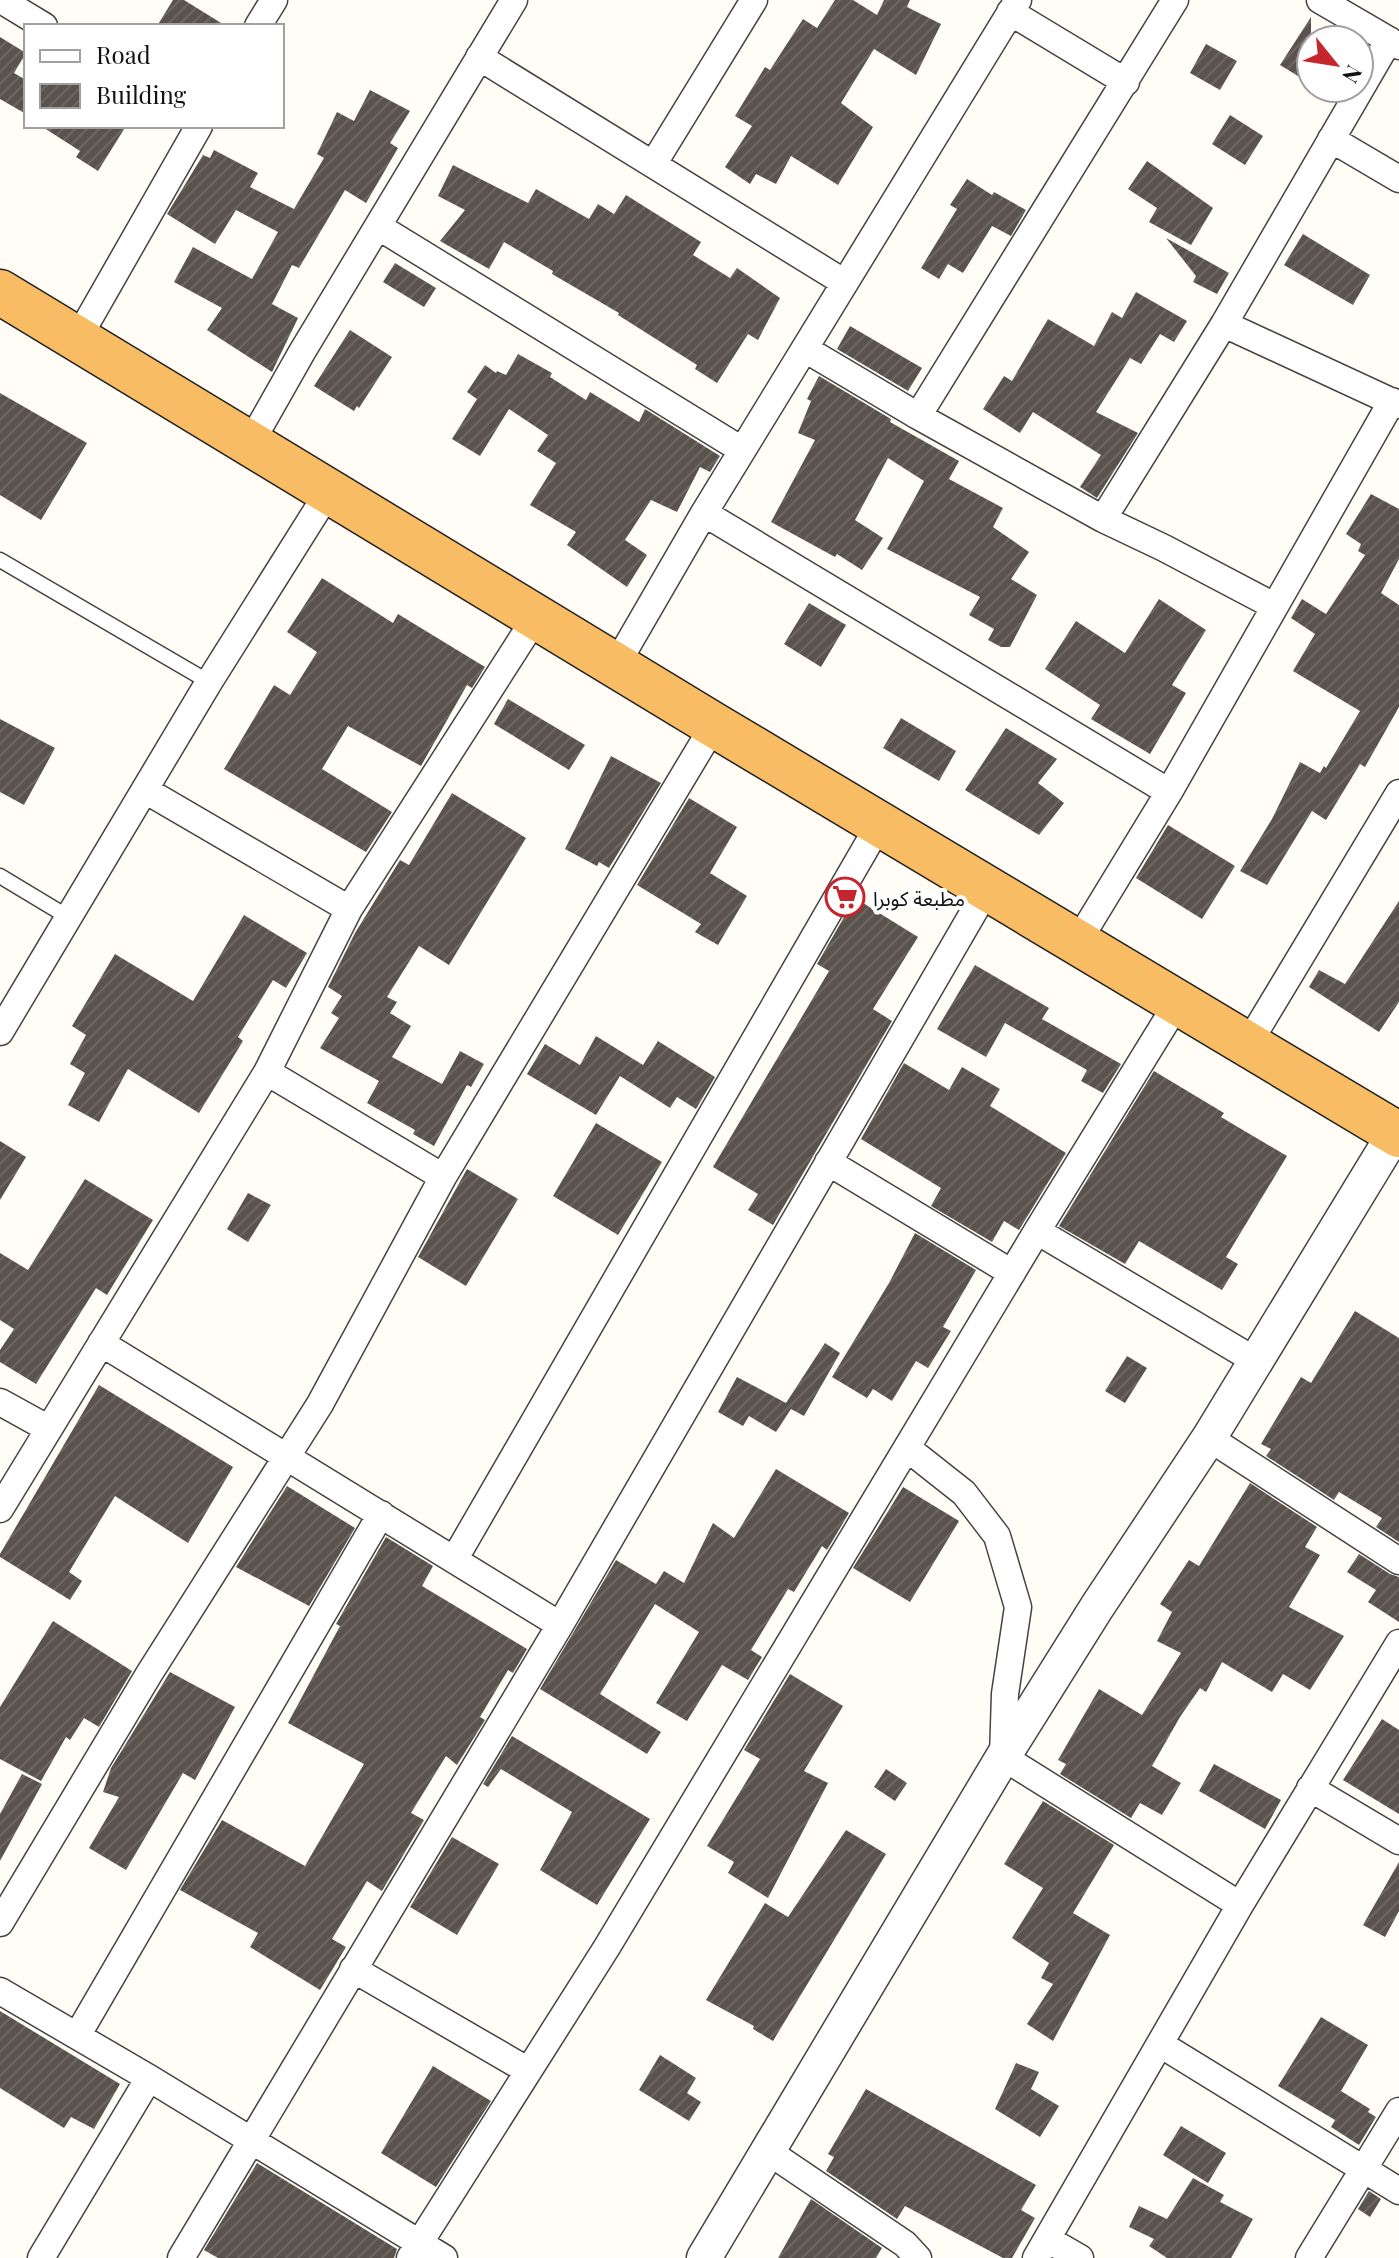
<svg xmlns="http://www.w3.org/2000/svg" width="1399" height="2258" font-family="'Playfair Display','Noto Sans Arabic',serif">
<defs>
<pattern id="building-hatch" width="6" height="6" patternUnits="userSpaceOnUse" patternTransform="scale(2)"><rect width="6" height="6" fill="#5a524d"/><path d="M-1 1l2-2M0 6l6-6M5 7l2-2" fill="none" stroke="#6d6662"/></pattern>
</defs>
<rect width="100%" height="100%" fill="#fffdf5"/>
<!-- building -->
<path fill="url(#building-hatch)" d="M173,0H184L226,26H157Z
M835,0H853L877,15L884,0H910L907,7L941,24L916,75L874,49L841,103L873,127L838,185L791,156L776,184L756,174L750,184L725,167L752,126L735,116L765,67L770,70L803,19L817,28Z
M1311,17V84L1280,65Z
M0,37L26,53L14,73L26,80V114L0,99Z
M1206,44L1237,61L1220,90L1190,73Z
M370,90L410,111L390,143L398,148L366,203L345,190L299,268L292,265L272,304L298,318L272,372L207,330L222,308L174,282L193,247L252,279L278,232L236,210L215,244L167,214L203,155L210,158L214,150L258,173L250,187L294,209L324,158L317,154L337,112L354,121Z
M1230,115L1263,136L1245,165L1212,144Z
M41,126H126L98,171L76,157L80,151Z
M1147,161L1213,208L1191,245L1149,222L1157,208L1128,189Z
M453,165L528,203L536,189L589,219L598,204L614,214L626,195L701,242L693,255L730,278L737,268L780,298L758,340L748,334L717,383L695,369L697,365L618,315L619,313L552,274L553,271L504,242L489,269L440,241L465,210L438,196Z
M967,179L992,195L994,192L1026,210L1011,236L992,226L963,273L948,264L939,279L921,268L957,209L950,205Z
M1303,234L1370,275L1353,305L1284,265Z
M1166,238L1229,273L1217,294L1193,282L1196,276Z
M395,263L436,288L424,307L383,282Z
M1136,292L1187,321L1174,342L1160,334L1141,364L1130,358L1096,412L1138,433L1097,498L1080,487L1101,455L1033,412L1020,433L983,409L1004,376L1012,381L1048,319L1094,346L1112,312L1122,318Z
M850,326L922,368L908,391L837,349Z
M350,330L392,357L359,408L357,406L354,411L314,386Z
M518,354L552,373L550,377L586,400L590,392L639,422L645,409L720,456L710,472L700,467L677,512L651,500L625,540L647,555L627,587L567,545L576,532L530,505L556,463L537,451L548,435L509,409L480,456L452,439L477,399L467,392L485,365L496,373L497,371L506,375Z
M819,376L891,419L890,422L959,461L949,479L1003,508L993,527L1029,552L1011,579L1037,595L1010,647H1001L988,640L994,629L969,615L980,597L887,549L924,481L888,458L855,520L883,538L862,570L837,554L835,557L771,522L815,440L798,433L811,401L807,399Z
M0,393L87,443L41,520L0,495Z
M1371,494L1399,509V559L1381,593L1399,605V707L1365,767L1360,764L1326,820L1312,811L1267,885L1240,871L1272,819L1300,762L1320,773L1324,766L1326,768L1360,711L1293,671L1315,634L1291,618L1302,599L1326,614L1365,555L1358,551L1361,544L1346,534Z
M322,578L393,623L398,614L485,667L472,688L467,685L421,766L348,726L322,769L392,812L366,852L224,769L274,685L290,695L317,652L287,632Z
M1159,599L1206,630L1172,685L1186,693L1150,754L1091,719L1100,705L1045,669L1076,621L1125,653Z
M809,603L846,625L821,667L784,644Z
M508,699L585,745L569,770L494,724Z
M901,718L956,751L939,781L883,748Z
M0,719L55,748L24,805L0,792Z
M1006,728L1057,759L1038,783L1064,803L1039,835L965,790Z
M611,756L661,783L609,868L599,862L597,866L565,849Z
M452,793L526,838L449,965L419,946L387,997L397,1002L390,1013L411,1026L392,1057L442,1084L460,1051L484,1064L471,1087L467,1085L434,1146L413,1134L415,1130L367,1103L379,1081L320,1048L339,1018L331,1013L342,996L328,987L355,933L400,860L409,865Z
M689,798L737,827L710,873L747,896L718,945L695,932L701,924L637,885Z
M1168,825L1235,866L1202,919L1136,878Z
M855,898L918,937L873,1009L892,1021L773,1225L748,1210L758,1194L713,1167L829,971L817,964Z
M1399,901V1002L1379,1032L1309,987L1319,970L1345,984Z
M244,915L307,953L286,988L273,980L238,1037L243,1041L199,1113L128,1069L99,1122L68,1105L85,1073L70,1064L86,1035L72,1026L115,954L193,1001Z
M975,965L1049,1008L1042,1019L1121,1064L1103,1093L1081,1081L1087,1070L1005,1023L986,1057L937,1029Z
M596,1036L643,1065L658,1041L715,1077L696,1109L677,1097L670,1108L620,1076L596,1115L527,1074L545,1044L580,1065Z
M904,1063L949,1090L962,1067L1000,1089L990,1106L1066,1153L1019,1230L1004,1221L992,1242L931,1206L941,1188L861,1139Z
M1154,1071L1224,1113L1221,1117L1287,1156L1226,1257L1238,1264L1222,1290L1139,1241L1125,1264L1059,1226Z
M596,1123L662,1162L618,1235L553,1196Z
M0,1141L26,1157L0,1200Z
M467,1169L518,1199L466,1286L418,1257Z
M85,1179L153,1220L107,1295L96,1288L36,1384L0,1362V1350L14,1329L0,1320V1253L28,1270Z
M248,1193L271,1205L248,1242L227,1229Z
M915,1233L976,1270L943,1327L951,1331L928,1368L916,1361L892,1401L873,1389L867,1398L832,1377L889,1283Z
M1355,1311L1399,1338V1542L1376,1527L1382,1518L1339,1492L1334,1500L1266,1456L1271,1449L1261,1444L1301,1377L1311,1383Z
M825,1343L840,1353L804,1416L791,1409L776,1432L749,1416L743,1426L718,1412L737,1377L786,1403Z
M1127,1356L1147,1368L1125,1403L1105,1391Z
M99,1385L233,1467L188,1543L115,1496L69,1572L82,1581L70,1600L0,1557V1554Z
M776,1469L849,1513L827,1550L822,1546L794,1592L788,1589L751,1650L762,1657L748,1680L722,1665L687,1721L656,1703L699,1632L655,1604L600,1694L661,1732L647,1754L540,1689L616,1560L656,1584L664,1571L684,1583L713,1523L734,1538Z
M1250,1483L1317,1527L1305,1547L1320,1555L1289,1607L1344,1636L1310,1690L1283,1674L1272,1692L1222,1662L1206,1692L1200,1688L1180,1717L1152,1766L1181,1783L1162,1815L1140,1803L1131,1818L1060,1774L1066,1764L1058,1760L1099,1689L1142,1715L1181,1653L1157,1641L1172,1612L1160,1604L1189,1560L1199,1566Z
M287,1486L355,1528L309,1606L236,1567Z
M903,1487L959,1521L910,1602L853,1568Z
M386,1537L433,1566L422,1586L527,1649L513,1673L508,1670L480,1717L485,1720L457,1765L446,1756L411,1813L424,1820L382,1891L367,1881L332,1939L346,1947L320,1990L250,1947L258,1933L180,1890L222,1820L305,1866L364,1764L288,1723L340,1626L336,1624Z
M1359,1554L1390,1574L1399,1577V1622L1368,1602L1376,1590L1347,1572Z
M53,1621L132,1671L99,1727L84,1718L70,1740L66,1737L41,1781L0,1759V1707Z
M170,1672L235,1707L195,1780L183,1773L126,1870L89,1848L119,1797L103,1792L111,1768Z
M790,1674L843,1706L804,1771L828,1783L768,1898L728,1873L734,1862L707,1846L760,1759L744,1750Z
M1382,1719L1399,1730V1814L1343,1780Z
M512,1736L650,1819L597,1905L540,1870L572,1812L501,1769L488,1787L483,1784Z
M1214,1764L1281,1800L1265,1829L1199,1791Z
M886,1769L907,1783L895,1801L874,1787Z
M22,1774L42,1784L0,1861V1814Z
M1043,1801L1114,1845L1073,1913L1110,1935L1053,2041L1027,2024L1053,1984L1041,1978L1049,1963L1012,1938L1043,1888L1004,1864Z
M846,1830L886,1854L773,2041L753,2029L754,2026L706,2000L765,1903L788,1917Z
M452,1837L499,1864L457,1935L410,1907Z
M1399,1862V1911L1385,1937L1363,1925Z
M0,2011L120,2084L94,2129L71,2117L64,2128L0,2088Z
M1321,2017L1368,2045L1341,2091L1370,2109L1368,2112L1376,2117L1359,2145L1331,2127L1335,2120L1278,2086Z
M660,2055L696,2078L687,2093L701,2102L689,2121L639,2090Z
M1016,2063L1039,2072L1031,2089L1059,2106L1040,2137L995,2109Z
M433,2066L491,2101L436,2187L381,2153Z
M866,2089L1036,2185L1021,2210L1035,2218L1012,2258H1003L905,2206L897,2219L826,2171L834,2157L828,2154Z
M1181,2126L1226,2153L1208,2183L1163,2155Z
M257,2163L397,2249L394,2258H218L204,2250Z
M1193,2178L1224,2195L1220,2202L1253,2219L1231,2258H1167L1149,2246L1154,2239L1129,2227L1139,2206L1167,2219Z
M1369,2191L1381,2199L1370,2217L1358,2209Z
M811,2199L882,2248L876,2258H778Z"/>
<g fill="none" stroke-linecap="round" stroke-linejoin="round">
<defs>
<path id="service" d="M0,560L209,682
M0,876L68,917"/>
<path id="minor" d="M1,0L44,26
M1320,0L1399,46
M1010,12L1126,82
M258,26L274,0
M479,57L845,283
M1331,139L1399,179
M654,163L754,0
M379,227L742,450
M1224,324L1399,405
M78,338L199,126
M805,349L918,416L1103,519L1164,548L1274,606
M918,416L1175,0
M251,442L302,352L514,0
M704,513L1169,792
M1103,519L1224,324L1389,40
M616,665L704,513L1018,0
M145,790L349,909
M1077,943L1169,792L1392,401
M0,1032L209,682L329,491
M1248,1044L1399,793
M267,1072L443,1177
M828,1162L1012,1273
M1037,1231L1256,1361
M101,1343L560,1625
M0,1402L49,1429
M1209,1438L1399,1561
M907,1448L964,1493L997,1536L1018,1607L1005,1694L1003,1757L1240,1905
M0,1509L267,1072L349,909L536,617
M454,1560L879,825
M1310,1788L1399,1841
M0,1923L149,1674L320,1404L443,1177L714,725
M353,1969L527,2070
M0,1991L149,2078L444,2258
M77,2036L381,1514
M1160,2044L1399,2191
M766,2150L905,2244L918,2258
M1047,2239L1080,2258
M41,2258L149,2078
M181,2258L560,1625L987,889
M410,2258L607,1947L1037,1231L1178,1002
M1036,2258L1240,1905L1399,1643
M1309,2258L1399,2111"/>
<path id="tertiary" d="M704,2258L1003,1757L1097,1607L1209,1438L1399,1126"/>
<path id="trunk" d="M0,292L714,725L1399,1135"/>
</defs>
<!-- service casing -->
<use href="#service" stroke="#444" stroke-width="17"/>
<!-- minor casing -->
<use href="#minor" stroke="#444" stroke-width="29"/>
<!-- tertiary casing -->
<use href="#tertiary" stroke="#444" stroke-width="37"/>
<!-- trunk casing -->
<use href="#trunk" stroke="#222" stroke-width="47"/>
<!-- service -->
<use href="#service" stroke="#fff" stroke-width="14"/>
<!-- minor -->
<use href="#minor" stroke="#fff" stroke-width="26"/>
<!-- tertiary -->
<use href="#tertiary" stroke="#fff" stroke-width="34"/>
<!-- trunk -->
<use href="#trunk" stroke="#f7bc64" stroke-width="44"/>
</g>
<!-- icons -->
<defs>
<symbol id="supermarket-ring" viewBox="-11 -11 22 22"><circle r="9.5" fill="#fff" stroke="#c4262e" stroke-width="1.5"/><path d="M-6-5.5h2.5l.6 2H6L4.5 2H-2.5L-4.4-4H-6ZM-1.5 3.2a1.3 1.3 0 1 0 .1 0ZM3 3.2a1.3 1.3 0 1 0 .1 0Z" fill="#c4262e"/></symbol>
</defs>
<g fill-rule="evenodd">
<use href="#supermarket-ring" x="823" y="875" width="44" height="44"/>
</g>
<g text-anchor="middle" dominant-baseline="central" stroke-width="8" stroke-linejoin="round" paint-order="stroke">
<!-- poi labels -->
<g font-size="20" fill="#111" stroke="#fff" text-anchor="start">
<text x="873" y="897">مطبعة كوبرا</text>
</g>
</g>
<!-- legend -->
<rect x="24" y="24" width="260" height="104" fill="#ffffff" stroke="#a0a0a0" stroke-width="2"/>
<rect x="40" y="50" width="40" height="12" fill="#ffffff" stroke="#a0a0a0" stroke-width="2"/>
<text x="96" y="64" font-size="24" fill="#111111">Road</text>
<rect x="40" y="84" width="40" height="24" fill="url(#building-hatch)" stroke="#a0a0a0" stroke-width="2"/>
<text x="96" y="104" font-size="24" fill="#111111">Building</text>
<!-- north arrow -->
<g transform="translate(1335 64) rotate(120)"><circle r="38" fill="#ffffff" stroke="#a0a0a0" stroke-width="2"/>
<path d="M0-6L14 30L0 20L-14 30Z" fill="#c4262e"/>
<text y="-12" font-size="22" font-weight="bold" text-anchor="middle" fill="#111111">N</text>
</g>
</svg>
